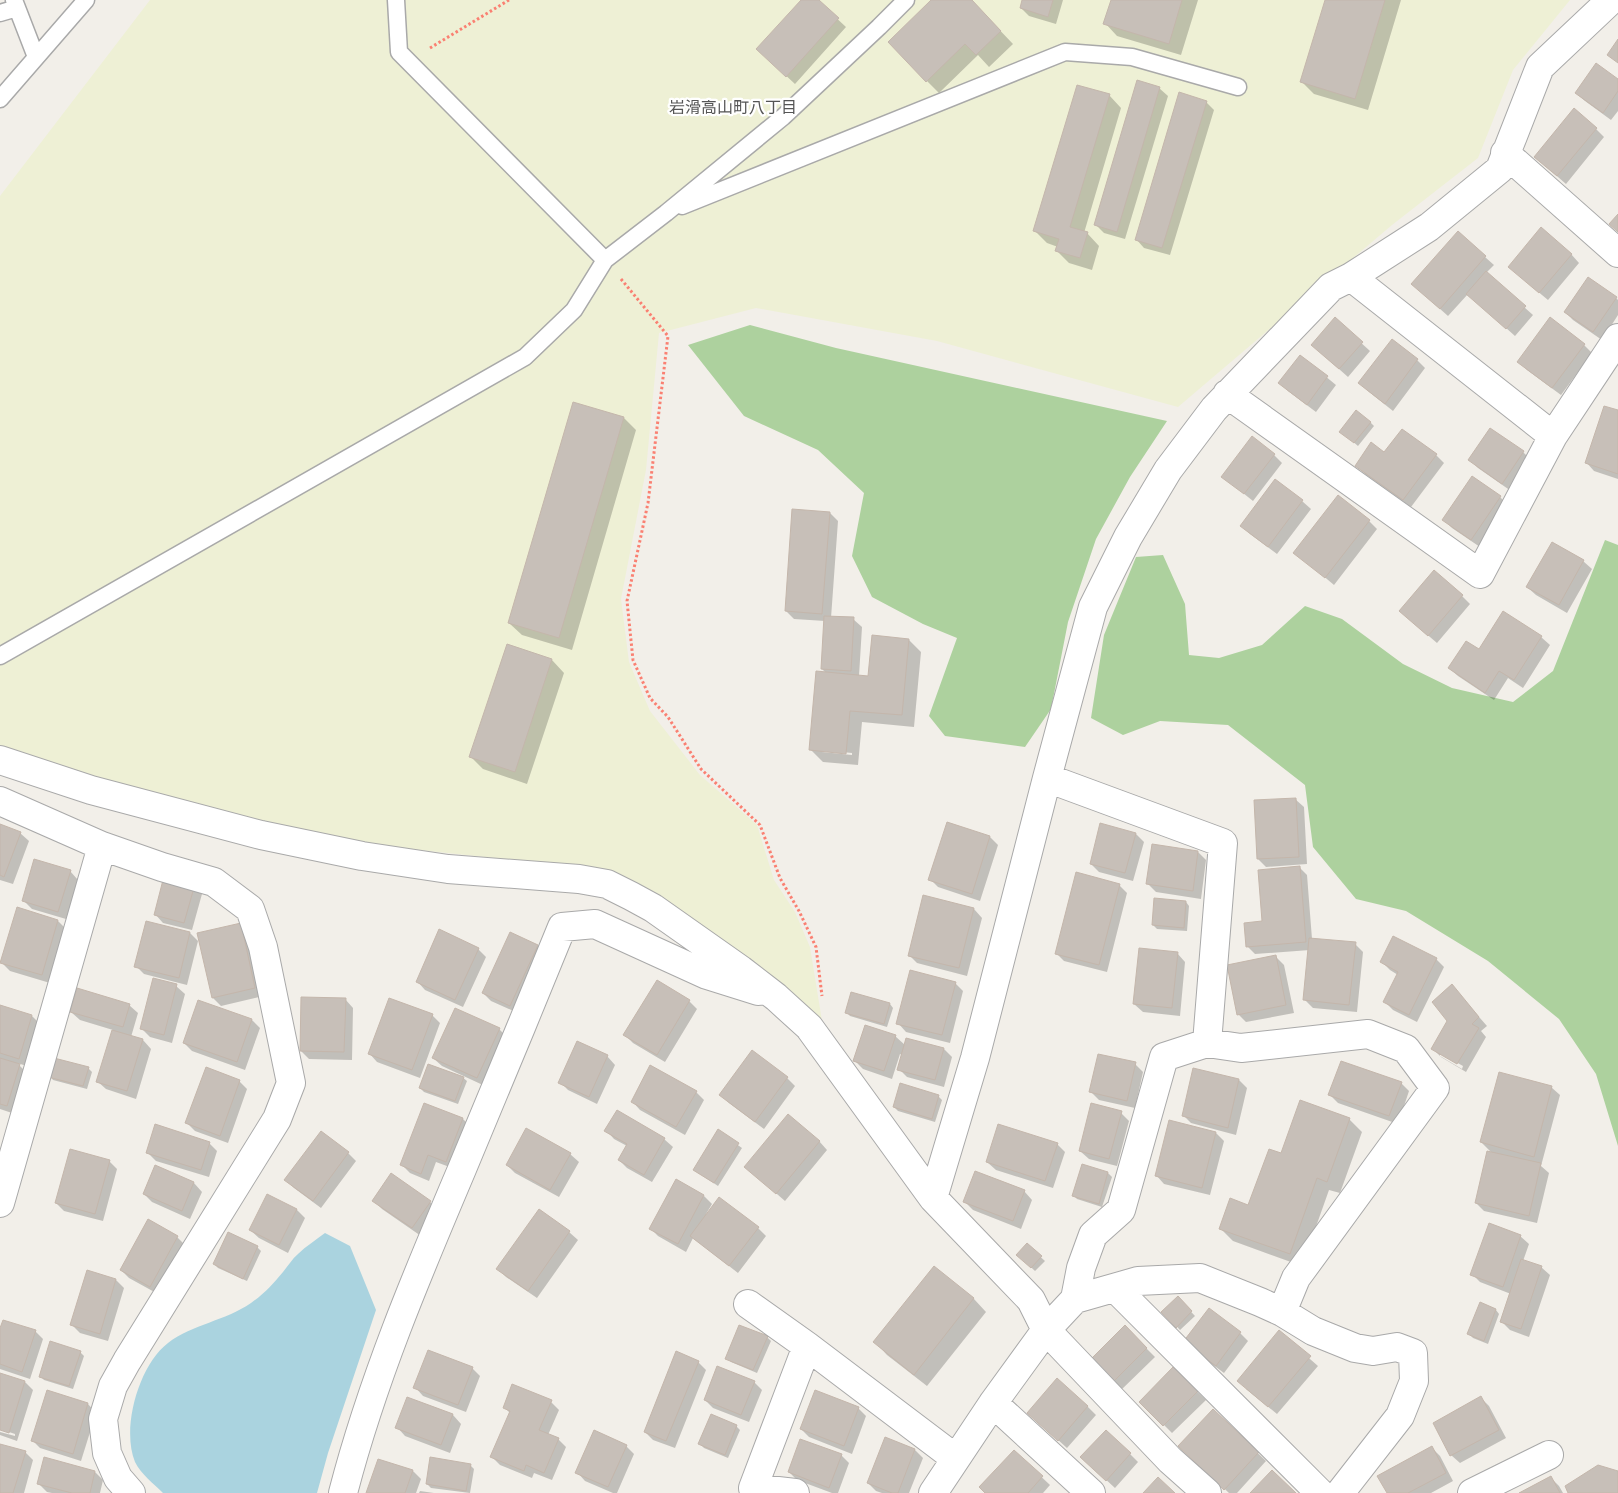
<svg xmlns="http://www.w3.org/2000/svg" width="1618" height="1493" font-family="Ubuntu,'Noto Sans JP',sans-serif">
<rect width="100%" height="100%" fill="#f2efe9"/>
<!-- farmland -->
<path fill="#eef0d5" d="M150,0H1570L1513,70L1478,158L1392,225L1178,407L937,341L756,308L659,333L646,470L621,599L629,662L650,711L700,775L757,825L774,880L795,912L810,947L823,1027L746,958L650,890L608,874L567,866L355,843L228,814L94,779L0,748V196Z"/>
<!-- forest -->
<path fill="#add19e" d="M750,325L836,348L1167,421L1130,477L1096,539L1068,622L1051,709L1025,747L945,736L929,716L957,638L923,624L872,597L852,556L864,493L818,450L744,416L688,345Z
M1605,540L1618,545V1146L1596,1074L1559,1019L1488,961L1406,911L1356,899L1313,847L1305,785L1228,725L1160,721L1123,735L1091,718L1104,635L1136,557L1163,555L1185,604L1189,655L1219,658L1262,645L1305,606L1342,619L1403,664L1452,688L1513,702L1553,671Z"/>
<!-- water -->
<path fill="#aad3df" d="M325,1233L350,1246L376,1310L328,1453L317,1493H163C154,1484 141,1474 135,1462C121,1428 139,1365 168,1343C193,1324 225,1321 251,1303C264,1294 273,1284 283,1272C288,1266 292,1259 298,1254C306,1246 316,1240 325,1233Z"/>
<!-- shadow -->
<path fill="#0003" fill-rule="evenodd" d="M802,0H817L846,27L795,84L766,57Z
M933,0H971L1013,44L989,67L978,55L939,93L927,81Z
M1024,0H1063L1056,24L1029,16L1021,8Z
M1112,0H1198L1181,55L1117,36L1105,23Z
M1326,0H1401L1368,110L1314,94L1301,81Z
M1618,80V111L1611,120L1585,101L1576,93Z
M1159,88L1168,96L1125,239L1104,233L1096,225Z
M1109,95L1121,108L1084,233H1087L1099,246L1092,270L1069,263L1057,251L1058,247L1047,243L1035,231Z
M1206,102L1214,110L1170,255L1144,248L1136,239Z
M1596,129L1604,137L1566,184L1535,157Z
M1458,233L1494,265L1486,273L1533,315L1515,336L1468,294L1448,316L1421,292Z
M1571,254L1579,263L1548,300L1518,275Z
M1616,298L1618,300V315L1602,340L1573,320L1565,312Z
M1335,319L1370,351L1348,377L1321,353Z
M1584,345L1592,353L1561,395L1527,370L1519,361Z
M1301,356L1336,385L1316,412L1288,391L1280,383Z
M1417,360L1425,368L1393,411L1368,391L1360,383Z
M1618,412V479L1594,471L1586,462Z
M624,418L636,430L572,650L522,635L509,623Z
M1370,422L1374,426L1358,446L1345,435Z
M1491,430L1523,452L1532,461L1511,491L1478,468L1470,460Z
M1384,454L1436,455L1444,463L1411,507L1365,474L1357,465Z
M1274,455L1282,463L1253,501L1223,477Z
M1500,497L1508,505L1480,547L1452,528L1444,520Z
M1302,501L1311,509L1277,554L1250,534L1242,526Z
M830,513L838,521L831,618L853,619L862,627L859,676L869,677L909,640L921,652L914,727L862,722L858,765L823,762L810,749L826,673L822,669L825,621L794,619L786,611ZM822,750L852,753V755L822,752Z
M1369,521L1377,529L1334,585L1295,552Z
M1552,544L1583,561L1592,569L1567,613L1536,595L1527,587Z
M1462,596L1470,604L1437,643L1409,619Z
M1504,613L1541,637L1550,645L1523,688L1508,678L1494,700L1458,676L1449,668L1479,651Z
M508,646L552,660L564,673L527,784L483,769L471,757Z
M1295,799L1304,807L1307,864L1266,867L1258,859Z
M948,823L990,837L998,845L980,901L938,887L930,879Z
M0,825L20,833L29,841L13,884L0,880Z
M1136,834L1144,842L1133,881L1099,872L1091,864Z
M1198,852L1206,860L1201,899L1156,892L1148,884Z
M1299,867L1307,875L1312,939L1355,944L1363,952L1357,1012L1313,1008L1304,999L1310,950L1255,954L1247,946Z
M70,871L78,880L66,919L32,909L23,900Z
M194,885L202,894L192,930L163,923L155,914Z
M1119,885L1127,893L1107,972L1064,961L1056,953Z
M924,897L974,909L982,918L967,976L917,963L909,955Z
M1186,902L1189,906L1187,931L1157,929L1153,925Z
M58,921L66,929L50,983L10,971L2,963Z
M240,924L248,933L263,996L221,1006L213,998Z
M190,933L198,941L187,985L144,974L136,966Z
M537,946L546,954L518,1013L491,1001L483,993Z
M478,949L486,957L463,1007L425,990L417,981Z
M1177,953L1185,962L1180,1016L1143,1012L1134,1004Z
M1276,957L1284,965L1294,1013L1246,1022L1238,1014Z
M1436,959L1444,967L1417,1022L1393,1010L1385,1002L1398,975L1390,970L1382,962Z
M955,983L963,991L950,1043L906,1032L898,1023Z
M176,986L185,994L172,1043L150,1037L142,1029Z
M1452,986L1487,1026L1481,1031L1486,1037L1466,1072L1441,1057L1433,1049L1449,1020ZM1440,1053L1463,1066L1462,1069L1440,1056Z
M345,999L353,1008L352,1060L309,1059L301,1051Z
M689,1001L697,1009L665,1062L633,1043L625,1035Z
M890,1004L893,1008L887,1027L850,1016L846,1012Z
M129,1005L138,1013L131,1037L143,1040L151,1049L136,1099L106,1089L97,1081L113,1030L80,1020L71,1012Z
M0,1010L32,1016L40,1024L27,1066L17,1063L27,1073L15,1114L0,1109Z
M432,1015L440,1023L420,1078L377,1062L369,1053Z
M252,1020L260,1028L245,1070L192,1051L184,1043Z
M499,1029L507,1037L485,1086L442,1066L433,1058Z
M895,1036L905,1045L944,1049L952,1057L944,1087L907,1077L899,1069L902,1055L900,1054L892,1079L863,1069L855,1061Z
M607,1056L615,1065L597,1104L568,1090L560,1082Z
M1135,1064L1143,1072L1135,1108L1099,1100L1091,1092Z
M88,1068L92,1072L87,1089L53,1080L50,1076Z
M1194,1069L1239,1080L1247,1088L1236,1135L1191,1123L1183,1115Z
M461,1076L467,1081L458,1104L424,1092L420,1088Z
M787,1078L795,1086L764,1129L729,1103L721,1095Z
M239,1081L247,1089L228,1143L195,1131L187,1123Z
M1401,1083L1409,1091L1398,1124L1338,1103L1330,1095Z
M1551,1087L1560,1095L1541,1166L1549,1173L1537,1223L1484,1211L1476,1203L1493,1154L1481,1142Z
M696,1092L704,1100L685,1135L640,1110L632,1101Z
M938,1096L942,1100L935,1122L898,1111L894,1107Z
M425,1105L463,1119L471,1127L455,1169L436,1162L429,1181L410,1173L402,1165Z
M1121,1113L1129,1121L1117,1166L1089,1159L1080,1151Z
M1349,1119L1362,1132L1340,1193L1329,1190L1302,1266L1233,1241L1221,1229L1249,1206L1282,1154Z
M606,1130L664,1139L673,1147L652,1182L627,1168L619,1160L627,1146L614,1139Z
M718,1131L742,1148L718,1186L694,1170Z
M321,1133L348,1153L356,1161L321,1208L294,1188L286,1180Z
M1216,1133L1224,1141L1210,1195L1164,1184L1156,1175Z
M819,1141L827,1150L785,1201L746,1167Z
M209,1143L217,1151L209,1177L156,1161L147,1152Z
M1057,1144L1065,1152L1053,1188L996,1170L987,1162Z
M570,1154L579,1162L559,1197L515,1173L507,1165Z
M109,1161L117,1169L103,1221L64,1211L56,1203Z
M1082,1166L1108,1173L1112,1177L1102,1207L1077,1199L1073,1195Z
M156,1167L194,1183L202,1192L190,1219L152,1202L144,1194Z
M1024,1191L1032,1200L1021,1229L973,1210L965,1202Z
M268,1196L297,1210L305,1218L288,1253L259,1238L250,1230Z
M704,1196L712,1204L706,1214L758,1228L766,1236L738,1273L693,1238L686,1252L658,1236L650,1228Z
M374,1201L430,1202L438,1210L421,1236L382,1209Z
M539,1210L569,1232L578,1240L537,1298L506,1277L498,1269Z
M1520,1236L1529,1244L1523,1261L1541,1267L1550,1275L1529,1337L1510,1330L1502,1322L1511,1294L1480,1282L1472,1274Z
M177,1237L185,1245L158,1294L129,1278L121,1270Z
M1027,1245L1045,1261L1035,1271L1018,1255Z
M257,1247L261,1251L247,1281L218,1268L214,1264Z
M934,1268L974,1299L986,1312L927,1386L887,1355L875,1342Z
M116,1280L124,1288L108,1341L80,1333L72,1325Z
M1178,1298L1195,1316L1180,1330L1163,1312Z
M1209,1310L1240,1333L1248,1341L1224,1373L1193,1350Z
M1496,1310L1499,1314L1488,1344L1473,1338L1469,1334Z
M1125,1327L1155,1357L1119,1392L1089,1362Z
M35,1331L43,1339L30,1379L0,1369V1332Z
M1279,1332L1318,1366L1277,1414L1246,1389Z
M767,1337L771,1341L757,1373L731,1362L727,1358Z
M80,1352L84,1356L73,1389L44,1380L40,1376Z
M698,1362L706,1370L675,1448L653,1440L645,1432Z
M472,1368L480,1376L466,1412L423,1396L415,1387Z
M1173,1369L1206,1400L1172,1433L1141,1402Z
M0,1374L25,1382L33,1390L17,1441L0,1435V1432L15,1436V1434L0,1429Z
M754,1382L762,1390L749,1422L713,1408L705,1400Z
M48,1392L88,1404L96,1413L81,1461L40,1448L32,1440Z
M408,1398L453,1415L461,1424L450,1453L405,1436L397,1427Z
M1481,1398L1489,1406L1506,1438L1460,1463L1451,1455Z
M551,1402L559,1410L548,1435L558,1439L566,1447L552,1480L534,1473L532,1478L500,1465L492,1457L510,1413L504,1407Z
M1087,1406L1096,1415L1067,1448L1037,1421Z
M858,1408L866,1416L852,1454L809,1437L801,1429Z
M1213,1410L1266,1461L1237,1493H1229L1188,1454Z
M736,1426L740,1430L728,1458L704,1448L700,1444Z
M886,1439L915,1450L923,1458L909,1493H882L876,1491L868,1483Z
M0,1445L25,1452L33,1460L24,1493H0Z
M626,1446L634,1454L617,1493H613L585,1481L577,1472Z
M1432,1448L1440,1456L1453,1481L1431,1493H1388Z
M1014,1451L1050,1485L1043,1493H986Z
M1130,1454L1138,1462L1115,1488L1090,1465Z
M841,1455L849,1463L838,1493H832L797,1480L789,1472Z
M470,1465L474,1469L470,1493L431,1488L427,1484Z
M413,1471L421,1479L416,1493H368Z
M95,1472L103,1480L100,1493H52L47,1492L38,1483Z
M1551,1478L1559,1486L1563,1493H1522Z
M420,1491L434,1493H419Z"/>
<!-- building -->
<path fill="#c7bfb8" stroke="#c4b6ab" d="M801,0H819L839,18L786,77L756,49Z
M931,0H972L1001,31L976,55L965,44L926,82L888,42Z
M1022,0H1053L1048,17L1020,8Z
M1111,0H1182L1169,44L1103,24Z
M1325,0H1385L1355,99L1300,82Z
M1618,39V63L1607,55Z
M1596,63L1618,79V91L1603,113L1575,93Z
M1137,80L1160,87L1117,232L1094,225Z
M1077,85L1110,94L1070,227L1088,232L1080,258L1055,251L1059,239L1033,231Z
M1179,92L1207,101L1162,248L1135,240Z
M1574,108L1597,128L1557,176L1534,157Z
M1618,214V232L1609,224Z
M1541,227L1572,254L1539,293L1508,267Z
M1458,231L1486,256L1440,309L1411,284Z
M1486,271L1526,306L1506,329L1466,294Z
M1588,277L1617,297L1593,332L1564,312Z
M1335,317L1363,342L1339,369L1311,345Z
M1550,317L1585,344L1552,388L1517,362Z
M1392,339L1418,359L1385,404L1358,383Z
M1300,355L1328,376L1307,405L1278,383Z
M573,402L624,417L559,638L508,623Z
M1604,406L1618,410V474L1585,463Z
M1356,410L1371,422L1354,443L1339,432Z
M1490,428L1524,451L1502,484L1468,460Z
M1402,429L1437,454L1403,500L1355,466L1371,442L1384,452Z
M1252,436L1275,454L1244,494L1221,477Z
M1472,476L1501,496L1471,540L1442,520Z
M1275,479L1303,500L1268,547L1240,526Z
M1338,495L1370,520L1325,578L1293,553Z
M792,509L830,512L822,614L785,611Z
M1552,542L1584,560L1559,605L1526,587Z
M1434,570L1463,595L1428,636L1399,611Z
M1503,611L1542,636L1514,680L1499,671L1485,693L1448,668L1466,641L1479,649Z
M824,616L854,617L851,671L821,669Z
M872,635L909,639L902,715L850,711L846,754L809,750L816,671L868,676Z
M507,644L552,659L515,772L469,757Z
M1296,798L1299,857L1257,859L1254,800Z
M947,822L990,836L972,894L928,880Z
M1100,823L1136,833L1125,873L1090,864Z
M0,824L21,832L4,877L0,875Z
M1152,844L1198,851L1193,891L1146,884Z
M34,859L71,870L58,912L22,901Z
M1300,866L1306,942L1246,947L1244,923L1262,921L1258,870Z
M1076,872L1120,884L1099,965L1055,954Z
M164,876L195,884L184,923L154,915Z
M923,895L974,908L959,968L908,956Z
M1154,898L1186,901L1184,928L1152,925Z
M17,907L58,920L42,975L0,963Z
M146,921L190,932L179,978L134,967Z
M241,923L255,988L212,998L197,933Z
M439,929L479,948L455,1000L416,982Z
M510,932L538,945L510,1006L482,993Z
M1393,936L1437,958L1409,1015L1383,1002L1398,972L1380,962Z
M1309,938L1356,942L1349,1005L1303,1000Z
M1139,948L1178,952L1172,1008L1133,1004Z
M1276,955L1286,1005L1237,1015L1227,965Z
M910,970L956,982L942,1035L896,1024Z
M153,978L177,984L164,1035L140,1029Z
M657,980L690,1000L657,1055L623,1035Z
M1452,984L1479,1017L1472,1024L1479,1028L1457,1064L1431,1049L1447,1021L1432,1002Z
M77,988L130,1004L123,1027L70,1012Z
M851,992L890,1003L884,1024L845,1013Z
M301,997L346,998L344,1052L300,1051Z
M389,998L433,1014L412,1070L368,1054Z
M198,1000L252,1019L237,1062L183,1043Z
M0,1005L32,1015L19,1059L0,1053Z
M455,1008L500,1028L477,1078L432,1058Z
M865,1025L896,1035L884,1071L853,1061Z
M112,1030L143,1039L127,1091L96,1082Z
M906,1038L944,1048L935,1080L897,1070Z
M577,1041L608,1055L589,1097L558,1083Z
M752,1050L788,1077L755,1122L719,1095Z
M1098,1054L1136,1062L1127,1101L1089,1092Z
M0,1058L20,1064L7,1106L0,1104Z
M54,1058L89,1067L83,1086L48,1077Z
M1341,1061L1402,1082L1389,1116L1328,1095Z
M428,1064L464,1077L455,1101L419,1088Z
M650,1065L697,1091L676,1127L631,1102Z
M206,1067L240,1080L220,1136L185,1123Z
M1193,1068L1239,1079L1228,1128L1182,1116Z
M1499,1072L1552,1086L1534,1157L1480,1142Z
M900,1083L939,1095L932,1119L893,1107Z
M1300,1100L1350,1118L1327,1182L1317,1178L1290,1254L1219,1229L1230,1198L1248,1205L1269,1149L1281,1153Z
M424,1103L463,1118L446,1162L428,1155L421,1174L400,1165Z
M1091,1103L1122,1111L1109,1159L1079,1151Z
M617,1110L665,1138L644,1175L618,1160L627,1144L604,1131Z
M788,1114L820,1141L776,1194L744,1167Z
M1169,1120L1216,1132L1202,1188L1155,1176Z
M155,1124L210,1142L201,1170L146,1153Z
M998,1124L1058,1143L1045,1181L986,1162Z
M526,1128L571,1153L550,1190L506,1165Z
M718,1129L739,1143L714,1183L693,1170Z
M321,1131L349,1152L313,1201L284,1180Z
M70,1149L110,1160L95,1214L55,1203Z
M1487,1151L1541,1163L1529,1216L1475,1203Z
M1082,1164L1108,1172L1099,1204L1072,1196Z
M155,1165L194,1182L182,1211L143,1194Z
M975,1171L1025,1190L1013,1221L963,1202Z
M391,1173L431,1201L412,1228L372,1201Z
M676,1179L704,1195L678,1244L649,1229Z
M267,1194L297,1209L279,1245L249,1230Z
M719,1197L759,1227L729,1266L690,1236Z
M539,1209L570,1231L528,1291L496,1269Z
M148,1219L178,1236L150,1287L120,1270Z
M1489,1223L1521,1235L1503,1287L1470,1275Z
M228,1232L258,1246L243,1279L213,1264Z
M1027,1243L1042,1256L1031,1268L1016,1255Z
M1521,1259L1542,1266L1521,1329L1500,1322Z
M934,1266L974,1298L914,1375L873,1342Z
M87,1270L116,1279L100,1334L70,1325Z
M1178,1296L1192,1311L1176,1328L1161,1312Z
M1480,1302L1496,1309L1484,1341L1467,1334Z
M1209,1308L1241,1332L1216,1366L1183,1342Z
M3,1320L36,1330L22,1372L0,1364V1328Z
M739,1325L768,1336L753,1370L725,1359Z
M1125,1325L1147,1348L1110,1385L1088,1362Z
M1279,1330L1311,1356L1268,1407L1237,1381Z
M50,1341L81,1351L69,1386L39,1377Z
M428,1350L473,1367L458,1405L413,1388Z
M676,1351L699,1361L666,1441L644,1432Z
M717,1366L755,1381L741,1415L704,1400Z
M1173,1367L1198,1391L1163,1426L1139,1402Z
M0,1373L25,1381L9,1433L0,1430Z
M1057,1378L1088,1406L1058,1441L1027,1413Z
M512,1384L552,1400L539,1430L559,1438L544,1473L526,1465L524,1471L490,1457L510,1411L503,1408Z
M47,1390L88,1403L73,1454L31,1441Z
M815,1390L859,1407L844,1446L800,1429Z
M1481,1396L1499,1430L1450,1456L1433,1423Z
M407,1397L453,1414L441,1445L395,1428Z
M1213,1409L1259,1452L1224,1490L1178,1446Z
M711,1414L737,1425L725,1455L698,1444Z
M594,1430L627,1445L608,1487L575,1473Z
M1106,1430L1131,1453L1106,1481L1080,1457Z
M885,1437L915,1449L898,1493H892L867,1483Z
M800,1439L842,1454L829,1488L788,1472Z
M0,1444L26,1451L13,1493H0Z
M1432,1446L1446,1473L1408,1493H1387L1377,1476Z
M1014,1450L1043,1476L1028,1493H985L979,1487Z
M44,1457L95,1471L90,1493H72L37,1484Z
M430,1457L471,1464L466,1491L426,1484Z
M378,1459L413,1470L405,1493H366Z
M1598,1465L1618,1471V1493H1568L1565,1486Z
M1272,1470L1296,1493H1250Z
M1551,1476L1560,1493H1519Z
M1158,1477L1175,1493H1143Z"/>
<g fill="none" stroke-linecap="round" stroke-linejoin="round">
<defs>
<path id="lane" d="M14,0L36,57
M396,0L399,52L605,260
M0,13L17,8
M0,99L86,0
M682,206L1065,52L1132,57L1238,87
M0,656L525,357L574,310L605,260L666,213L783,117L879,27L906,0"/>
<path id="street" d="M1505,153L1618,253
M1351,277L1553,436
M1227,394L1480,574L1553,436L1618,338
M0,760L91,790L261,835L362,856L448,869L579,879L607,884L631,896L653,908L741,970L776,997L809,1027L933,1198L1031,1300L1046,1330L993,1403L933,1493
M1047,778L1223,843L1207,1043L1241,1048L1368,1034L1406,1049L1435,1088L1296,1278L1282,1312
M0,801L102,846L0,1203
M102,846L162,867L214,882L250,909L263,947L291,1083L277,1119L127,1361L113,1386L103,1419L107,1453L118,1478L131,1493
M933,1198L975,1058L1047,778L1093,607L1128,537L1168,470L1214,409L1331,287L1351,277L1429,227L1500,169L1540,67L1611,0
M1115,1288L1320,1493
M1075,1299L1081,1268L1093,1235L1121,1210L1164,1057L1207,1043
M748,1304L807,1346L955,1458
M993,1403L1091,1493
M343,1493C372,1381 417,1275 462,1169C496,1088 529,1008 562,927L595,924L707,975L758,991
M795,1493L753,1488L807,1346
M1207,1493L1170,1460L1046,1330L1075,1299L1138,1281L1200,1278L1260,1302L1282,1312L1313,1331L1355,1348L1373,1351L1397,1347L1413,1353L1414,1381L1400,1416L1340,1493
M1472,1493L1549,1455"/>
</defs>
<!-- lane casing -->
<use href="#lane" stroke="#a9a9a9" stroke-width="19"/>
<!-- street casing -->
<use href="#street" stroke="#a9a9a9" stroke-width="30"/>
<!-- path -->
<path stroke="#fa8072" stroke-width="3" stroke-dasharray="2.5 2.5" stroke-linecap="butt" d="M430,48L509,0
M621,279L668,336L648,503L627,601L633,660L650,698L668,717L701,769L760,825L780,878L799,911L816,947L822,996"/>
<!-- lane -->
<use href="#lane" stroke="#fff" stroke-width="16"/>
<!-- street -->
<use href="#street" stroke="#fff" stroke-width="28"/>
</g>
<g text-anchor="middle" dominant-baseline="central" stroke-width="4.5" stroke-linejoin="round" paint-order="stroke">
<!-- neighbourhood labels -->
<g font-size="16" fill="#555" stroke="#fff">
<text x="733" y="107">岩滑高山町八丁目</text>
</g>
</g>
</svg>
